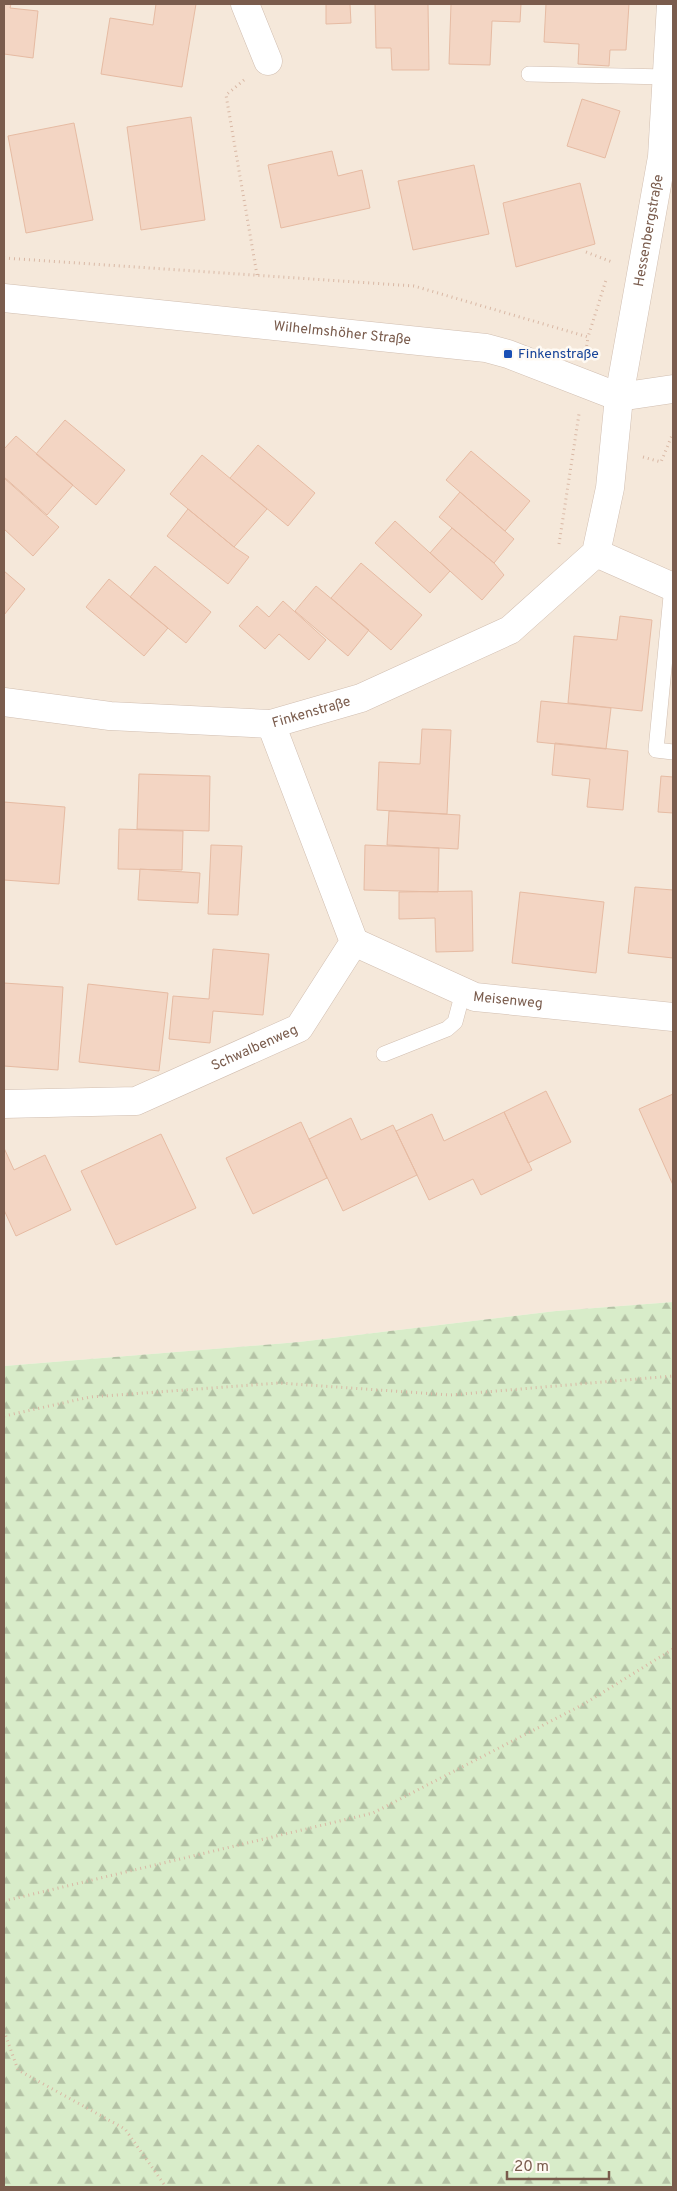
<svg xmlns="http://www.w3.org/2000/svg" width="677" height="2191" font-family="Overpass,sans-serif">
<defs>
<pattern id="forest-firs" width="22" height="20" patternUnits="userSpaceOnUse" patternTransform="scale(1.25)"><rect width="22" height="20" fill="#d8ecc9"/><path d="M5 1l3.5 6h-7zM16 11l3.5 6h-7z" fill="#b4c2a5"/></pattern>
</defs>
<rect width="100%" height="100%" fill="#fdf6ec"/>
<!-- residential -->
<path fill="#f5e8da" d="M4,4H673V1302L556,1311L299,1342L4,1366Z"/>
<!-- forest -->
<path fill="url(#forest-firs)" d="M673,1302V2187H4V1366L299,1342L556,1311Z"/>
<!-- building -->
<path fill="#f3d5c3" stroke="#e6bba3" d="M4,4H11L10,8L38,11L33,58L4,54Z
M156,4H196L182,87L101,74L110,18L153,25Z
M326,4H350L351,23L326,24Z
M375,4H428L429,70H392L391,48H376Z
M451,4H521L520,22L492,21L490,65L449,64Z
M546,4H629L626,50H610L609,66L578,64L579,44L544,42Z
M582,99L620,111L605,158L567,146Z
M191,117L205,220L141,230L127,127Z
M74,123L93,220L26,233L8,136Z
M332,151L338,176L362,170L370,208L281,228L268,165Z
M474,165L489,234L413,250L398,181Z
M580,183L595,244L516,267L503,203Z
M65,420L125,470L96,505L36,454Z
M16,436L73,485L47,515L4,477V449Z
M258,445L315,493L288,526L230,478Z
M471,451L530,501L505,531L446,480Z
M202,455L267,509L234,547L170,494Z
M4,478L59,527L33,556L4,529Z
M460,492L514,539L494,563L439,517Z
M188,509L234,547L249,557L228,584L167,536Z
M395,521L450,571L430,593L375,543Z
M452,528L494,563L504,575L482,600L430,553Z
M361,563L422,615L391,650L331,598Z
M155,566L211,612L186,643L130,597Z
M4,571L25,589L4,615Z
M109,579L168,628L144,656L86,607Z
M316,586L369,630L348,656L295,611Z
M283,601L326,640L309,660L279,634L265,649L239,626L257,606L269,617Z
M620,616L652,620L642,711L568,703L574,636L617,640Z
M541,701L611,708L606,749L537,742Z
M422,729L451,730L447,814L377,810L379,762L420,764Z
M555,743L628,751L623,810L587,807L590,779L552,775Z
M139,774L210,776L209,831L137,829Z
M661,776L673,777V813L658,812Z
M4,802L65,807L59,884L4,880Z
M389,811L460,815L458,849L387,845Z
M119,829L183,831L182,870L118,869Z
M211,845L242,846L238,915L208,914Z
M365,845L439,848L438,892L364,890Z
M140,869L200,873L198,903L138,900Z
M635,887L673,890V958L628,953Z
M472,891L473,951L436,952L435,918L399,919V892Z
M520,892L604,902L596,973L512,963Z
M213,949L269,954L263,1015L213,1011L210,1043L169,1039L173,996L209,999Z
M4,983L63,987L58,1070L4,1066Z
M88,984L168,993L159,1071L79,1062Z
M546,1091L571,1142L528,1163L504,1112Z
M673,1094V1185L639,1109Z
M504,1112L532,1170L481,1195L473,1179L429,1200L396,1131L432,1114L444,1141Z
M351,1118L361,1140L393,1125L417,1175L343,1211L309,1139Z
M301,1122L327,1178L253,1214L226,1158Z
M161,1134L196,1208L116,1245L81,1171Z
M4,1148L14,1170L45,1155L71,1210L16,1236L4,1210Z"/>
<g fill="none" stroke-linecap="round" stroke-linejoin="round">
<defs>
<path id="service" d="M529,74L667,77
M672,586L656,750L673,752
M384,1054L447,1029L455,1022L463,992"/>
<g id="minor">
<path d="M245,4L268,61"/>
<path id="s1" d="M4,298L486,348L508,354L619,397L673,389"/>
<path d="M596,553L673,587"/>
<path id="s2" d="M4,702L110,716L271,724L361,698L510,630L596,553L610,488L619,397L662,157L671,4"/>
<path id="s3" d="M354,942L475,997L673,1017"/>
<path id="s4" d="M4,1104L136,1101L299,1028L354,942L271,724"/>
</g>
</defs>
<!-- service casing -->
<use href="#service" stroke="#d1beb0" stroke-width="16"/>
<!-- minor casing -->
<use href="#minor" stroke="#d1beb0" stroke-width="29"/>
<!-- path -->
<path stroke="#d9b8a5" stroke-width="3" stroke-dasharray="1 4" stroke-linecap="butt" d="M244,80L226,95L257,275
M586,252L612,262
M4,258L414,286L588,337L606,280
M586,351L588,337
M643,457L661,462L673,433
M559,544L579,414
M4,1416L90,1397L279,1383L450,1395L673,1376
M4,1901L373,1813L584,1704L673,1649
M4,2031L18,2070L125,2129L166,2187"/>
<!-- service -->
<use href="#service" stroke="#fff" stroke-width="15"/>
<!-- minor -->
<use href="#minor" stroke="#fff" stroke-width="28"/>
</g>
<!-- markers -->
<rect fill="#1a4fb4" stroke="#fffaf3" stroke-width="2" x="503" y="349" width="10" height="10" rx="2.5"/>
<g text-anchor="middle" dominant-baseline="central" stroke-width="5" stroke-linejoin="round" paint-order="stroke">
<!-- street labels -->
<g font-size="14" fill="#7a5c4d" stroke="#fffaf3">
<text stroke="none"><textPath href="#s2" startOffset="968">Hessenbergstraße</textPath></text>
<text stroke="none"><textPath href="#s1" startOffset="340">Wilhelmshöher Straße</textPath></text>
<text stroke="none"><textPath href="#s2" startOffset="310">Finkenstraße</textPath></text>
<text stroke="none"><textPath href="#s3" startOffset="166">Meisenweg</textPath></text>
<text stroke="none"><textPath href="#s4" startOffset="262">Schwalbenweg</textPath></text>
</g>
<!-- transit labels -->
<g font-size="14" fill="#164399" stroke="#fffaf3" text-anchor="start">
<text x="518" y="354">Finkenstraße</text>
</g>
</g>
<!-- border -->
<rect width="677" height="2191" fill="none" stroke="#7a5c4d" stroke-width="10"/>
<!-- scale -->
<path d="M507 2171v8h102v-8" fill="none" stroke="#7a5c4d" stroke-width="2.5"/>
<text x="514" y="2171" font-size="15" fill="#7a5c4d" stroke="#fffaf3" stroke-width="4" paint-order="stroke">20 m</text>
</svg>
